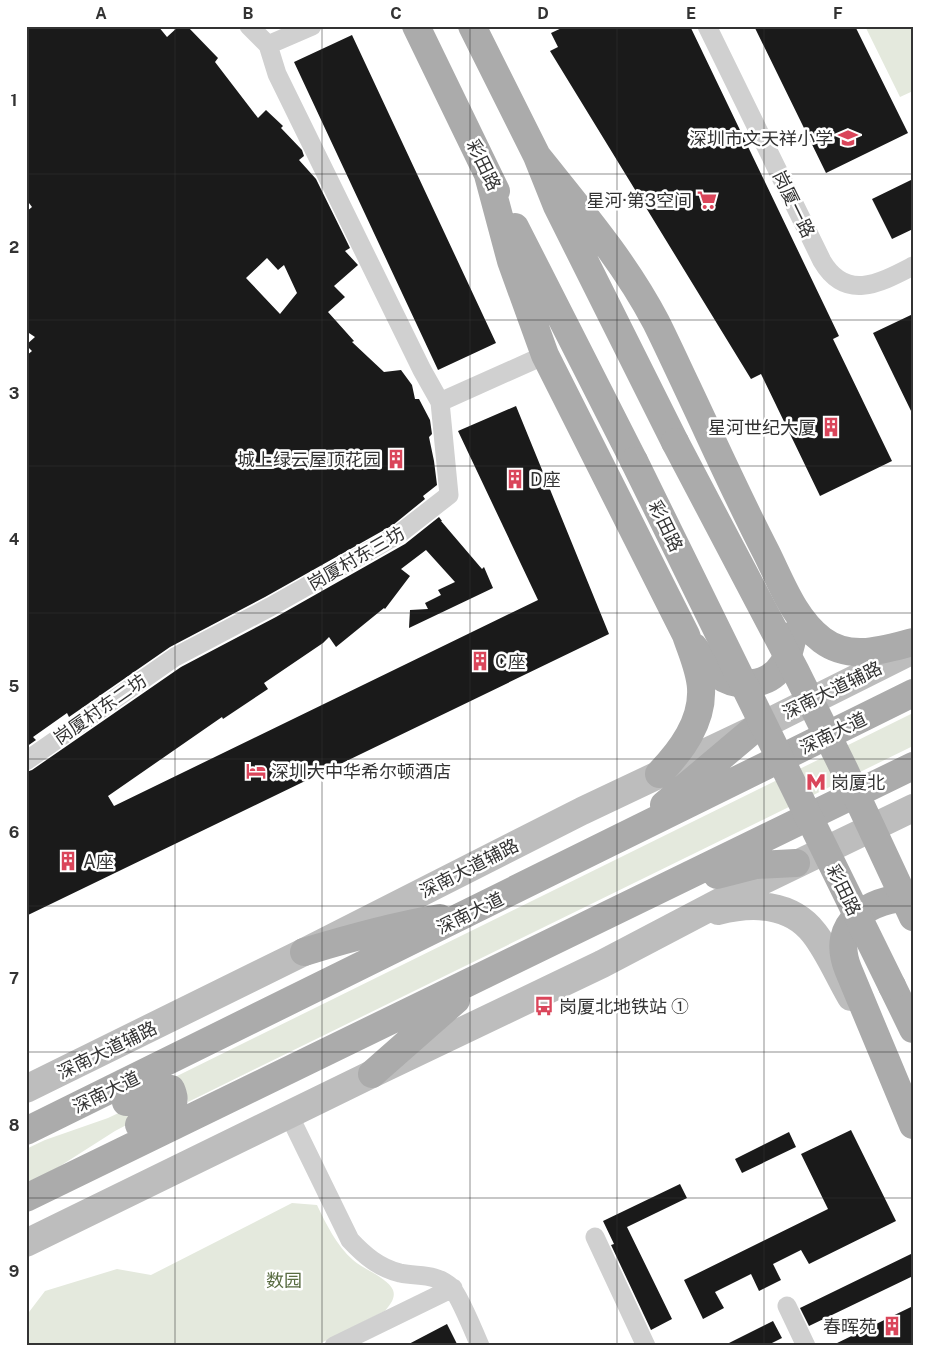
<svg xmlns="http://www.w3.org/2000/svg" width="939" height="1372" font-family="'Public Sans','Noto Sans SC',sans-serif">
<rect width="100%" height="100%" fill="#fff"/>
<!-- green -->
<path fill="#e4e9dd" d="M865,26H913V91L900,97Z
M913,713V746L188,1102L186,1090L175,1077Z
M154,1096L159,1108L115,1131L57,1168L26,1183V1149L45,1140L108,1118Z
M292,1203L317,1205C326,1224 337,1246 353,1260C363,1269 388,1278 393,1290C396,1298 390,1305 385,1311L315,1346H26V1316L45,1291L117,1269L151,1275Z"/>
<!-- building -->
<path fill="#1a1a1a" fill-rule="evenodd" d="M26,26H158L167,37L179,26H187L218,58L215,62L258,118L266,110L283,126L281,128L302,150L304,156L299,160L316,179L350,248L345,251L358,265L334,286L345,297L328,312L354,341L352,342L384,372L401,370L412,385L415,399H419L430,420L432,434L429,437L434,461L437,485L423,496L425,499L393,525L265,597L170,647L69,717L67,713L33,737L36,740L26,747V356L32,351L26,345L35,337L26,331V212L32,207L26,199ZM267,258L278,270L284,265L297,293L280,314L246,278Z
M566,26H690L839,336L833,339L892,461L820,496L761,374L751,379L550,51L558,47L551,33Z
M754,26H855L908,133L826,173Z
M352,35L496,343L438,370L294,62Z
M913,179V229L892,239L872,199Z
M913,314V415L873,333Z
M516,406L609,634L26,916V772L32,770L181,667L276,617L405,544L439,517L442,521H441L482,569L484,567L493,588L409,628L410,610L428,609L425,603L441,595L438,590L455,582L426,550L401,569L410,576L385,609L384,608L336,647L329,637L323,643L264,683L268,689L223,719L222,717L108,796L114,806L538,600L458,431Z
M851,1130L896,1221L809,1264L801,1250L773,1264L781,1280L759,1291L751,1274L715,1292L724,1308L703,1319L684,1280L828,1209L801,1154Z
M789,1132L796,1147L742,1173L735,1159Z
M680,1184L687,1198L627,1227L672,1319L651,1330L611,1245L614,1244L603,1221Z
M913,1253V1276L809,1326L800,1308Z
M913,1306V1346H831Z
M773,1321L782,1338L766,1346H723Z
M447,1324L458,1346H405Z"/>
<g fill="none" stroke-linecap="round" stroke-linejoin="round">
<!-- minor -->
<path stroke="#d0d0d0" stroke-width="19" d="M707,26L822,261C846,302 880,283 913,266
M268,45L312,26
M440,402L545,355
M26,761L175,657L270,607L399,534L449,495L440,402L422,370L277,74L268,45L249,26
M289,1115L350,1240C364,1255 379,1268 400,1273C420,1277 435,1273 451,1287C458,1294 475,1334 480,1346
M595,1237L646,1346
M787,1306L806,1346
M334,1346L453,1288"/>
<!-- secondary -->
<path stroke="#bdbdbd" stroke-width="28" d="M718,911C752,902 791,903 814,933C829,952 839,977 851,997
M26,1089L304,952L582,811L753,730L913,650
M26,1243L372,1074L602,964L741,891L913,808"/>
<!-- primary -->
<path stroke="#ababab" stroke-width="28" d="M416,26L496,191
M472,26L537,156L557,206L675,442
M537,156C580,210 624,261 656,322C667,344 677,366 687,387C713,442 738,498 766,552C781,582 794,619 822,640C850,661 882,650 913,642
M488,175L511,261L545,355L686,635C692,653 700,670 701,688C703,722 681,751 659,774
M515,227L634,461
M694,647C701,656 707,668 717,674C737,689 769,687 783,664C789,655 791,645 793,635
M664,805L753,730
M717,875L756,865L796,863
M913,897C871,899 829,921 848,969L913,1125
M304,952C350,938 393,926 440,918
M892,986L913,1029
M372,1074L456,1000
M126,1102L160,1087L171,1089C174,1096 175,1101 171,1107L139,1125
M26,1131L913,693
M26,1198L913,766"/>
<!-- primary-bridge -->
<path stroke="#ababab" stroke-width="28" d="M675,442L795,670L844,769L913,917
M634,461L892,986"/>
</g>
<!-- grid -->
<path fill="none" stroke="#333" stroke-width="1" stroke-opacity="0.55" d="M175,26V1346M322,26V1346M470,26V1346M617,26V1346M764,26V1346M26,174H913M26,320H913M26,466H913M26,613H913M26,759H913M26,906H913M26,1052H913M26,1198H913"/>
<!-- icons -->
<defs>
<symbol id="school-bare" viewBox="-9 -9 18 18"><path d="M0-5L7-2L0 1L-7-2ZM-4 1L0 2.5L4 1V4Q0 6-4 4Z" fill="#da455a" stroke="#fff" stroke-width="2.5" paint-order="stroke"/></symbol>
<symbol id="supermarket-bare" viewBox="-9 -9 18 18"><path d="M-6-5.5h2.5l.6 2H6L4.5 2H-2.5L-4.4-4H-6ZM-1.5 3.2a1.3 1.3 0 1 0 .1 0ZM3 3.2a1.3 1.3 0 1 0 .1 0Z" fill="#da455a" stroke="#fff" stroke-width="2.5" paint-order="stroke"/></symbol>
<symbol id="building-bare" viewBox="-9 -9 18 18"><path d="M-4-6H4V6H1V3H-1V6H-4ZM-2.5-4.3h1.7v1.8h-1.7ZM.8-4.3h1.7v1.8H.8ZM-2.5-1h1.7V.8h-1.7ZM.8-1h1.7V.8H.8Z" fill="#da455a" stroke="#fff" stroke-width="2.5" paint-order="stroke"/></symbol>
<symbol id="hotel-bare" viewBox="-9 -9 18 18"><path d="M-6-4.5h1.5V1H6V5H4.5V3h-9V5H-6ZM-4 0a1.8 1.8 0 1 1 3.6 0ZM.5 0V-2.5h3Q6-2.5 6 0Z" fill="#da455a" stroke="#fff" stroke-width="2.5" paint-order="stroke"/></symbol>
<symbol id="metro-bare" viewBox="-9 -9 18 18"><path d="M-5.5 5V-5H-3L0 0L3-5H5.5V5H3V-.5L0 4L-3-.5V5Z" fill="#da455a" stroke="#fff" stroke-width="2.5" paint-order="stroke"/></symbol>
<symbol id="bus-bare" viewBox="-9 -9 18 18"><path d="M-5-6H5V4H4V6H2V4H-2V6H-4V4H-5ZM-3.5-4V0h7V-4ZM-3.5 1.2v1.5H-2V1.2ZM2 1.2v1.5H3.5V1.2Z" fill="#da455a" stroke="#fff" stroke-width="2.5" paint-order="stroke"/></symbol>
</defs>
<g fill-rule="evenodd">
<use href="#school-bare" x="834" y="124" width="28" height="28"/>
<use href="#supermarket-bare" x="693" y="186" width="28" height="28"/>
<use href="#building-bare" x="817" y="413" width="28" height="28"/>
<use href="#building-bare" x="382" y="445" width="28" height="28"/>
<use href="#building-bare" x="501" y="465" width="28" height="28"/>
<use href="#building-bare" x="466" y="647" width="28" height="28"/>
<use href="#hotel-bare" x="242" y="757" width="28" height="28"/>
<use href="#metro-bare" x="802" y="768" width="28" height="28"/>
<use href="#building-bare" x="54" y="847" width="28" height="28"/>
<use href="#bus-bare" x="530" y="992" width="28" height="28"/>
<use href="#building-bare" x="878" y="1312" width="28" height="28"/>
</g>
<g text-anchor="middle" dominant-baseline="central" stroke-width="5" stroke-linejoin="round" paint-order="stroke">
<!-- poi labels -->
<g font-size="18" fill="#333" stroke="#fff" text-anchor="start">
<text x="833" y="138" text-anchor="end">深圳市文天祥小学</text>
<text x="692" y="200" text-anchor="end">星河·第3空间</text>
<text x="816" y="427" text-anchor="end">星河世纪大厦</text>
<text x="381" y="459" text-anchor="end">城上绿云屋顶花园</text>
<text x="530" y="479">D座</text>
<text x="495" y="661">C座</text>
<text x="271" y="771">深圳大中华希尔顿酒店</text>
<text x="831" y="782">岗厦北</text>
<text x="83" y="861">A座</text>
<text x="559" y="1006">岗厦北地铁站 ①</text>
<text x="877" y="1326" text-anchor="end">春晖苑</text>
</g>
<!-- street labels -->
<g font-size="18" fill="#333" stroke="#fff">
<text transform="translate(484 165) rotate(64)">彩田路</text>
<text transform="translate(794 204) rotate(64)">岗厦一路</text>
<text transform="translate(666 526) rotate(64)">彩田路</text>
<text transform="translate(356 558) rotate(-30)">岗厦村东三坊</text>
<text transform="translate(832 690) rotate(-26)">深南大道辅路</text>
<text transform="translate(100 709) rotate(-35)">岗厦村东二坊</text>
<text transform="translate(833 733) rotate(-26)">深南大道</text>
<text transform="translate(469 868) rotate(-27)">深南大道辅路</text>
<text transform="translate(844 890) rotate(64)">彩田路</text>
<text transform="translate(470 913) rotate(-26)">深南大道</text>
<text transform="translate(107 1050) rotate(-26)">深南大道辅路</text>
<text transform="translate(106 1092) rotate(-26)">深南大道</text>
</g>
<!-- park labels -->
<g font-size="18" fill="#596c42" stroke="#fff">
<text x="284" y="1280">数园</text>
</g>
</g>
<!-- border -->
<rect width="939" height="1372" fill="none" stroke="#ffffff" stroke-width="55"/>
<rect x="28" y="28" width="884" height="1316" fill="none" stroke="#333" stroke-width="2"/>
<g font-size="16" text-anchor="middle" font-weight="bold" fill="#333">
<text x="101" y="19">A</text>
<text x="248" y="19">B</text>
<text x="396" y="19">C</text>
<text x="543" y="19">D</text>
<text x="691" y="19">E</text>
<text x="838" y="19">F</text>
<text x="14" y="106">1</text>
<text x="14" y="253">2</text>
<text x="14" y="399">3</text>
<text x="14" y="545">4</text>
<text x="14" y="692">5</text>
<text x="14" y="838">6</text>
<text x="14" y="984">7</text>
<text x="14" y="1131">8</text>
<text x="14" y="1277">9</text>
</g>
</svg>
